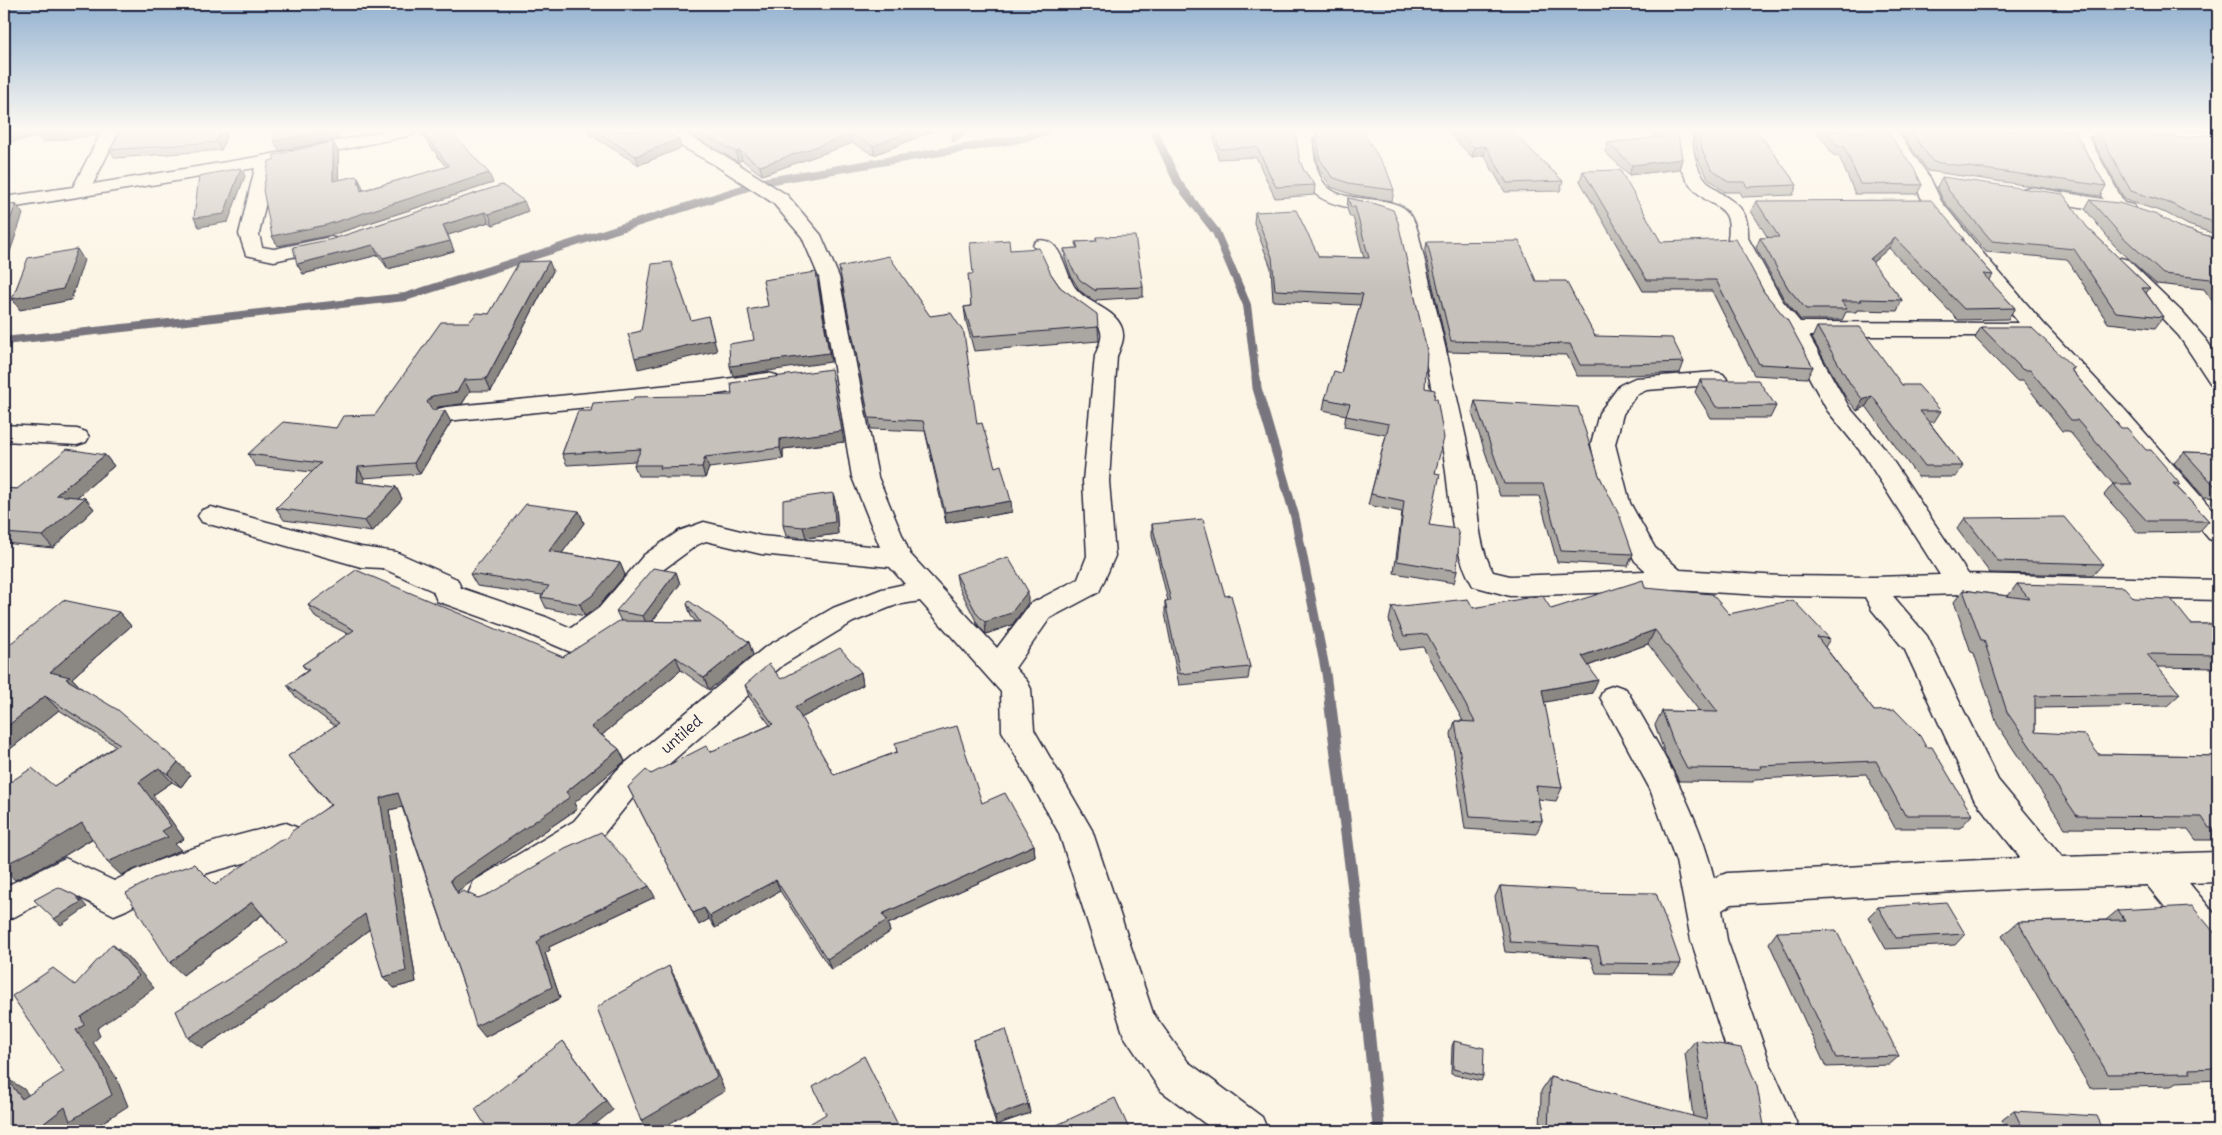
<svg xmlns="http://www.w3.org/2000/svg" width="2222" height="1135" font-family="Delius,sans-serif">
<rect width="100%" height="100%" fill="#fcf5e5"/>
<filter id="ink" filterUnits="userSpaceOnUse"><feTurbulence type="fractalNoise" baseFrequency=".02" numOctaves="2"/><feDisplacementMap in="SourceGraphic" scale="10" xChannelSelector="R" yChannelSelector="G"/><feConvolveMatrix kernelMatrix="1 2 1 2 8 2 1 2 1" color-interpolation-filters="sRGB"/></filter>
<g filter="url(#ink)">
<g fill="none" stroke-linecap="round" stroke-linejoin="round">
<!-- stream-far2 -->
<path stroke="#78757e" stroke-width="8" d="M1154,131L1178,183L1216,232L1247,305L1256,378
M4,341L405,297L767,181L1019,139L1047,131"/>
<!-- stream-far1 -->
<path stroke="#78757e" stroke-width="9" d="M1256,377L1257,388L1295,517L1326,673L1330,704"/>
<!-- stream -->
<path stroke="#78757e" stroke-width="12" d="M1330,703L1356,909L1379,1131"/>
<defs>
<path id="minor" d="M102,131H119L93,184L257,157L386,131H416L413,135L407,136L274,164L259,234L262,247L274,249L331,237L338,239L341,243L338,247L274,261L246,255L239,234L255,168L4,209V197L73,187Z
M644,131H671L686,134L727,157L787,195L821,235L839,277L878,477L910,554L997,648L1030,604L1078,579L1087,556L1083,481L1095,356C1098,347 1105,336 1099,327C1092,316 1072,310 1062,299C1048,283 1045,262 1033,245L1036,241C1061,235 1064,270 1074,286C1086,304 1112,307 1121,326C1126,337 1121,346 1117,356L1109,481L1115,556L1099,592L1050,618L1015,668L1027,681L1031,689L1034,730L1092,830L1153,1013L1188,1062L1262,1117L1268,1131H1215L1160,1090L1124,1036L1059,833L1002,731L1001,692L920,601L896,605L853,622L784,664L639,790L598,841L498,903L486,908L474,903L469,892L474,881L574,821L617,770L764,648L833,608L882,589L905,584L890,567L761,554L706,541L697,545L664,569L619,622L583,650L573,653L526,633L437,601L433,591L382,568L361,567L202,522L198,516L202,510L211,507L361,547L396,552L457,579L461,588L546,617L571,628L599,608L644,555L679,531L704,522L761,536L880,547L852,477L819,277L802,237L773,203L715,165L674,142L646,135Z
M1236,131H1349L1347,135L1312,138C1314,152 1314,167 1322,180C1338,209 1393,190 1410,214C1414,219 1416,226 1418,232C1436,310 1456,388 1472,467C1479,502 1475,539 1493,572L1510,576L1646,571L1635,561L1604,503L1591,444L1599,413L1620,385L1635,378L1715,372L1723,374L1727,379L1723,384L1647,390L1636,395L1623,414L1615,444L1630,503L1655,548L1680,570L1781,576L1874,577L1940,575L1865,457L1827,410L1784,331L1761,302L1728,238C1729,231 1730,222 1726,215C1722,208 1712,203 1705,199C1684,184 1675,160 1674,135L1680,131H1689L1692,135C1693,150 1695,167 1705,179C1725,203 1750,199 1748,238L1782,300L1800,322L2019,323L1925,206L1912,178L1879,131H1897L1930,178L1941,201L1987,258L2044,324L2125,410L2218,516V542L2209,539L2109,420L2026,331L2017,336H1809L1849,407L1883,446L1968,574L2218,580V600L1960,594L1893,596L1927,636L1998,780L2062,857L2218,852V882L2189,883L2218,918V961L2205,956L2147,885L2032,888L1732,904L1722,910L1727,940L1769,1061L1800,1131H1760L1732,1066L1691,940L1676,861L1650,789L1600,697L1604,689L1615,685L1626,689C1661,749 1697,809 1714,878L1727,873L2021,858L1974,799L1905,650L1872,610L1865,597L1781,596L1673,590L1510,596L1473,586C1448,543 1451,493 1442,445C1430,374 1413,303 1398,232L1393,219C1381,213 1369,211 1356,209C1308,200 1299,185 1295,138L1245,136L1239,135Z
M2063,131H2130L2138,132L2141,136L2138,140L2132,141L2088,136L2124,203L2133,205L2136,209L2133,213L2126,215L2023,197L2021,193L2023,189L2030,187L2103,199L2074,143Z
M2121,258L2128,260L2182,312L2207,341L2218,358V385L2210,383L2179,336L2114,268L2111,264L2114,260Z
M768,373L776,375L780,380L776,385L711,395L446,421L438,419L434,414L438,409L446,407L711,381Z
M4,425L77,429L86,432L89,437L86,442L77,445L4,441Z
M286,823L298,828L303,838L298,848L211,872L166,888L126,910L114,915L65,890L16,916L4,921V887L65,858L114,881C168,852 227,838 286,823Z"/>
</defs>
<!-- minor casing -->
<use href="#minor" stroke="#22223b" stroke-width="3"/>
<!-- minor -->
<use href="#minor" fill="#fcf5e5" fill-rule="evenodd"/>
</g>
<!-- wall -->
<path fill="#aaa6a1" stroke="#22223b" d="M120,131H228L221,150L115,158L110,150Z
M419,131H450L493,183L332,235L278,246L272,236L274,160L333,142L338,152V180L357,176L362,186L363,190L446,167Z
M587,131H654L681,148L639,165L589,134Z
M678,131H933L874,155L853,143L762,175L742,160L738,162L686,132Z
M1212,131H1295L1299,158L1303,169L1315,185L1314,195L1275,198L1256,157L1218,159Z
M1447,131H1511L1563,181L1560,191L1505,192L1484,155L1472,157Z
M1650,131H1677L1682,159L1679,169L1629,175L1605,152L1608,143L1655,138Z
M1690,131H1757L1797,185L1793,195L1743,197L1740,192H1724L1708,178L1699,162L1694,134Z
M1817,131H1887L1922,185L1917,194H1855L1839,156L1833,155Z
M1899,131H2074L2106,186L2100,196L1928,171Z
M2096,131H2111L2182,138L2218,134V235L2188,225L2166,213L2125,200L2091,138Z
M2145,131H2208L2176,133Z
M1316,132L1394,190L1392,201L1353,195L1331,187L1319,169L1314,142Z
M1583,171L1661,242L1764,292L1813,367L1807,378L1754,375L1712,291H1643L1580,181Z
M1942,177L2087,227L2150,288L2146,293L2163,317L2155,328L2108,323L2067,259L1986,252L1943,200L1937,187Z
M502,185L528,211L493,225L489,222L448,235L454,251L388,269L378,255L303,274L297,264L333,239Z
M1348,198L1376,204L1425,388L1434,399L1435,473L1429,525L1457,571L1454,583L1394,573L1402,512L1368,505L1386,435L1344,427L1346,415L1323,410L1325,399L1341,373L1360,305L1273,301L1271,268L1254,223L1255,212L1319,257L1364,258L1353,217H1350L1347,209Z
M2090,200L2218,239V309L2204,289L2156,284L2114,245L2085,209Z
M1756,201L1964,239L1963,241L1993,275L1989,281L2015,308L2008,319L1958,320L1889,248L1872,263L1902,300L1897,311L1857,310L1856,312H1846L1842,320H1801L1784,299L1756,248L1760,238H1768L1751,211Z
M1096,237L1143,287V297L1096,300V302L1080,291L1072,278L1065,259L1064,249L1077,248L1076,242L1096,241Z
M1427,242L1536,281L1595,336L1684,362L1680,373L1627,375L1626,376H1577L1567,355L1448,352L1425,252Z
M1010,250L1051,274L1060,287L1098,327L1099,341L974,351L966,321L964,307L971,306L973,274Z
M839,267L977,424L995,467L1012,512L946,523L925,431L871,429Z
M553,271L491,391H470L462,404L438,407L435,410L451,422L420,474L364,478V483L396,487L402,499L372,532L284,520L276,508L312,472L255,466L248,454L336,428L375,415L469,322L489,314Z
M1817,327L1941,411L1934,422H1929L1963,466L1956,477H1918L1866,406L1857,411L1845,396L1812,338Z
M1981,327L2074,368L2072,371L2121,428L2146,450L2180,484L2177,487L2209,521L2199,532L2138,533L2104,495L2113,484L2069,431H2062L2023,381H2016L1975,338Z
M1700,380L1776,406L1770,418H1711L1695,392Z
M1475,401L1599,475L1633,554L1628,566L1557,562L1539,496H1500L1472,413Z
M578,411L844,442L783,449V459L709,468L705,478H664L663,476H638L634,465L636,461L567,465L562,454Z
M2184,452L2218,453V498L2204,497L2174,463Z
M105,455L114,466L77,497L85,498L94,509L53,548L4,543V488L17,489Z
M833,493L836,504L838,534L806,538L786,536L783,525Z
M579,511L584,523L562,553L620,563L625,575L598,607L585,616L546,608L541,597L542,595L477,586L470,574Z
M1965,518L2103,564L2093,575L1990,573L1957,529Z
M1152,524L1225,596L1250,667L1248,679L1179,685L1165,613V601H1168L1152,535Z
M676,572L680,584L652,622H696L691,616L687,604L749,642L753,655L709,690L681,670L602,735L619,749L625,761L574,803L577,809L458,891L459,893L478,898L655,897L549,947L550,950L545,953L560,998L485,1037L466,992L402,807L389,810L416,982L394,988L383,977L370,929L276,1001L202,1048L287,943L262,915L183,975L215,885L288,838L330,805L288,756L335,726L296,697L287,685L307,671L302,665L348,634L316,618L308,605L563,657L621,621L616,611Z
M956,574L1028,603L1012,625L986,634L978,625L958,585Z
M2017,584L2134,598L2191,624H2218V668L2157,667L2180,694L2167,706L2035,708V732L2098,754L2218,756V840H2196L2188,829L2065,828L1997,724L1974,653L1971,652L1954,602L1963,590L2008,596Z
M1645,588L1729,614L1830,639L1825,647L1874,711L1926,747L1972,815L1960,828H1895L1866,774L1755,779L1753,782L1679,781L1665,754L1655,725L1662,711L1700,712L1648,644L1588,666L1592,693L1544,702L1562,788L1556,801L1538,799L1542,821L1536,834L1465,829L1451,734L1455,721H1463L1423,647L1400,650L1389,620L1392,607L1551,609Z
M119,612L131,626L72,678L80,687L190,775L181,787L172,782L153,795L184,839L175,844L181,850L121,875L92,839L64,856L15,880L54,786L116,746L59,710L4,754V649Z
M861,672L863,685L801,718L834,775L897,752L895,743L982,803L1034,845L1035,857L888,924L890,932L831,970L780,891L715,928L709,919L699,925L628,787L651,774L710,752L770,725L749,697L745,685L781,679Z
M1500,886L1576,892L1681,964L1674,974L1596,973L1591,958L1505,952L1495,897Z
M1878,907L1965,934L1955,945L1886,949L1868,917Z
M2118,910L2218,937V1080L2177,1082L2171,1086L2090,1088L2002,936L2018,922L2106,920Z
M1777,932L1899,1056L1889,1065L1826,1067L1769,943Z
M973,1040L1028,1104L1030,1113L996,1125L975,1050Z
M1696,1040L1765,1131H1540L1541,1091L1550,1077L1693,1117L1685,1053Z
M1454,1041L1483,1076L1481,1081L1451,1074L1452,1046Z
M2014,1111L2104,1131H2007L2002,1120Z"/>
<!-- shaded-wall -->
<path fill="#8b8783" stroke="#22223b" d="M23,131H101L98,135L42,142L39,137L4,143V134Z
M221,131H228L221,150L216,142Z
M327,131H338V139L279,151L274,141Z
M910,131H933L874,155L873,146Z
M956,131H969L953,142L952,133Z
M852,134L853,143L762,175L760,166Z
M679,139L681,148L639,165L636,156Z
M333,142L338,152L339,191L333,181Z
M1486,146L1484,155L1472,157L1474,147Z
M740,151L742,160L738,162L736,152Z
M1682,159L1679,169L1629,175L1632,165Z
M241,168L245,176L228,222L199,227L194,218Z
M489,173L493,183L332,235L278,246L272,236Z
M357,176L362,186L365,201L361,191Z
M524,201L528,211L493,225L489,214Z
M16,204L23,214L4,269V236Z
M485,212L489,222L448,235L443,225Z
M1895,238L1889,248L1864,270L1870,259Z
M450,241L454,251L388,269L383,258Z
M373,245L378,255L303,274L297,264Z
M77,249L84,260L71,300L20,310L12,299Z
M549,261L553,271L491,391L486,379Z
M818,282L831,362L733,376L730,366Z
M708,316L717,351L638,369L635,358Z
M833,379L844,442L783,449V459L780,448V439Z
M464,380L470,391L462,404L438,407L433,413L427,402L432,396Z
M1872,396L1866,406L1857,411L1863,400Z
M445,411L451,422L420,474L414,463Z
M105,455L114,466L65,507L56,495Z
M705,457L709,468L705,478L702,467Z
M358,467L364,478V494L357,482Z
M396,487L402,499L372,532L365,521Z
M833,493L836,504L838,534L806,538L803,527Z
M85,498L94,509L53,548L43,536Z
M1011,501L1012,512L946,523L945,512Z
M579,511L584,523L555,563L549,551Z
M620,563L625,575L598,607L585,616L580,604Z
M676,572L680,584L648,627L643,616Z
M1028,591V603L1012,625L986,634L985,622Z
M119,612L131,626L72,678L83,690L50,672Z
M1655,630L1648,644L1576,670L1582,656Z
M749,642L753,655L709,690L704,678Z
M676,657L681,670L597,739L591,727Z
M861,672L863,685L799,719L795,707Z
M1598,680L1592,693L1536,704L1542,690Z
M45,696L59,710L4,754V729Z
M619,749L625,761L574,803L577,809L458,891L466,906L458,894L450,880L566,792Z
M178,762L190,775L181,787L168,774Z
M159,768L172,782L153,795L184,839L175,844L181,850L121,875L107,862L162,831L139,782Z
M398,793L407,806L389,810L416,982L394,988L383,977L380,798Z
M82,823L96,836L64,856L15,880L4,871V865Z
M1034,845L1035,857L888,924L890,932L831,970L827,959L882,914Z
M776,880L780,891L715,928L710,916Z
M649,886L655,897L549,947L550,950L545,953L560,998L485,1037L476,1026L541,936Z
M75,895L81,900L87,907L61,925L54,919Z
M252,902L263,914L183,975L170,963Z
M704,908L709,919L699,925L693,913Z
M365,914L375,925L276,1001L202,1048L188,1038Z
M112,944L127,956L154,988L97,1029L100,1036L93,1042L116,1077L128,1106L89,1131H86L75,1124L66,1131H34L65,1107L76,1030L81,1017Z
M669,966L677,981L725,1091L657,1131H648L641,1121Z
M563,1041L613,1110L587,1131H568Z
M6,1078L24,1089L40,1110L22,1099Z
M1028,1104L1030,1113L996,1125L995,1116Z"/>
<!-- building -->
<path fill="#c6c1bb" stroke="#22223b" d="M4,131H23L4,134Z
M39,131H62L37,134Z
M121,131H221L216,142L110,150Z
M274,131H327L274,141Z
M422,131H450L489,173L326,225L272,236L263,190L269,161L274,160V155L333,142V181L357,176L361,191L449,166Z
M595,131H654L671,135L679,139L636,156Z
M697,131H910L873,146L852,134L760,166L740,151L736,152Z
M1215,131H1295L1299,158L1303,169L1315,185L1276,187L1257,147L1219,149Z
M1346,131H1357L1358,132H1363L1387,171L1394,190L1354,185L1332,177L1320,159L1316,132Z
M1458,131H1511L1563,181L1507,183L1486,146L1474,147Z
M1660,131H1677L1682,159L1632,165L1608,143L1664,137Z
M1698,131H1757L1797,185L1747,187L1744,182H1728L1711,168L1703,153Z
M1827,131H1887L1915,170L1922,185L1860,184L1844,146H1837Z
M1910,131H2074L2106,186L1933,162Z
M2098,131H2111L2182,138L2218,134V223L2194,216L2172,204L2131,191Z
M241,168L224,214L194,218L199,176Z
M1620,170L1661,242L1736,239L1764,292L1788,321L1813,367L1759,364L1716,280H1647L1583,171Z
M1942,177L2063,194L2087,227L2150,288H2142L2163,317L2116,312L2074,249L1992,241L1948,190Z
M502,185L524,201L489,214L485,212L443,225L450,241L383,258L373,245L297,264L293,247L333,239Z
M1348,198L1376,204L1393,210L1398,222L1427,351L1425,388L1435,390L1434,399H1437L1444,438L1435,473L1440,474L1429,525L1457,529L1459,537L1457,571L1397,561L1404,501L1371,494L1389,424L1346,416L1350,404L1325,399L1334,371L1341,373L1363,294L1275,290L1272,257L1255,212L1296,210L1319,257L1369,258L1355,207H1351Z
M1931,200L1964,239H1961L1993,275L1983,274L2015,308L1964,309L1895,238L1870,259L1902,300L1860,299L1862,301H1841L1847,309H1806L1788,288L1760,238L1779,237L1756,201Z
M2090,200L2119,203L2157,215L2179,227L2218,239V289L2211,279L2163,274L2121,235Z
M16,204L4,236V206Z
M1135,236L1143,287L1096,289V291L1080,280L1072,268L1064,249L1078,248L1076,242L1097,241L1096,237Z
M1009,240L1010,250L1039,248L1051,274L1060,287L1097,314L1098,327L973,337L964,307L971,306L968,274H973L970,243Z
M1519,241L1536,281H1566L1595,336L1672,338L1684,362L1629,364L1630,365H1580L1570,344L1451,341L1427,242Z
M77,249L63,289L12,299L28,258Z
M889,256L930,316L951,313L964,333L977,424L982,423L995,467L1001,465L1011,501L945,512L923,421L869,418L839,267Z
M549,261L486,379L464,380L457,392L432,396L427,402L432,410L445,411L414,463L358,467L357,482L396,487L365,521L276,508L321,463L248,454L283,422L336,428L343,416L375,415L441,322H469L477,313L489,314L519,262Z
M671,262L691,320L708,316L714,339L635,358L628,334L641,331L652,264Z
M816,272L829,353L730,366L729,344L754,340L748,310L768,306L763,280Z
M1817,327H1860L1902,385H1918L1941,411H1920L1963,466H1925L1872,396L1863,400L1851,385Z
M1981,327H2031L2074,368L2070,369L2121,428H2127L2146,450H2151L2180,484L2173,483L2209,521H2147L2113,484H2132L2077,420H2071L2030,370H2023Z
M831,369L842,431L780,439V448L705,457L702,467L660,468L661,465H634L641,449L562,454L578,411H591L593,403L633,400L634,397L732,395L731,383Z
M1700,380H1758L1776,406L1716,407Z
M1475,401L1578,407L1599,475L1620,517L1633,554L1561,551L1543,484H1504Z
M67,449L105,455L56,495L85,498L43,536L4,533V488L17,489Z
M2184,452L2218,453V486L2214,485Z
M833,493L835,522L803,527L783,525V500Z
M526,504L579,511L549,551L620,563L593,595L580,604L541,597L549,586L470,574Z
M2064,517L2103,564L1998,561L1965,518Z
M1203,519L1225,596L1231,595L1250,667L1180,674L1165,601H1171L1152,524Z
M1008,557L1028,591L1011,613L985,622L977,614L956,574Z
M653,568L676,572L643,616L616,611Z
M356,570L563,657L619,621L700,622L687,604L689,601L749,642L704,678L676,657L591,727L619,749L566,792L570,797L450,880L458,894L463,891L478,898L491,893L565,848L601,832L649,886L541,936L542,938L537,942L552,987L476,1026L466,992L398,793L380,798L406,971L383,977L365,914L265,990L188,1038L176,1011L287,943L252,902L170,963L126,893L154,878L194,864L215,885L279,840L288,838L292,831L331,805L288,756L339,723L287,685L309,670L302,665L354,630L308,605Z
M1643,580L1645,588L1712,594L1729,614L1793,600L1830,639L1817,637L1874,711L1895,710L1920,736L1926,747H1932L1972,815H1905L1876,761L1760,766L1761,769L1687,768L1673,741L1662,711L1718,712L1655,630L1582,656L1598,680L1542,690L1562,788L1536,786L1542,821L1470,817L1455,721L1475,722L1427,634L1404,636L1392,607L1468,599L1473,608L1542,595L1551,609Z
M2017,584L2124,587L2134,598L2171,599L2191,624H2218V655L2147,654L2180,694L2035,696V732L2085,735L2098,754L2218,756V828H2209L2202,817L2077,816L2007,712L1984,640H1981L1963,590L2029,599Z
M63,600L119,612L50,672L70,677L66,679L118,710L178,762L168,774L159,768L139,782L171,826L162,831L168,837L107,862L82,823L49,843L4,865V786L32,768L54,786L120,744L45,696L4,729V649Z
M840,648L861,672L795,707L834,775L897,752L895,743L957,726L982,803L1005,793L1034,845L882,914L887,920L827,959L776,880L710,916L704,908L693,913L628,787L646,770L651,774L706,746L710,752L773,724L745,685L769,664L781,679Z
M1500,886L1575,890L1576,892L1656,893L1681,964L1602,963L1598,947L1510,942Z
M58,887L75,895L81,902L54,919L34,900Z
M1946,902L1965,934L1896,938L1878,907Z
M2192,906L2218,937V1068L2189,1069L2191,1073L2108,1074L2018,922L2125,920L2118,910Z
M1836,930L1899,1056L1836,1058L1777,932Z
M112,944L139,976L81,1017L84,1025L76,1030L100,1065L112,1095L70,1121L65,1107L34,1131H4V1080L6,1078L22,1099L64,1072L12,996L53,968L75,985Z
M669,966L717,1077L641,1121L597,1008L610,998Z
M1006,1029L1028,1104L995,1116L973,1040Z
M1696,1040L1741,1048L1757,1086L1765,1131H1548L1550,1077L1707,1120Z
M563,1041L606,1101L568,1131H489L475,1109Z
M1454,1041L1484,1048L1483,1076L1453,1069Z
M864,1056L901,1131H808L806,1126L826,1114L813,1087Z
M1115,1098L1130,1131H1044Z
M2014,1111L2097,1116L2104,1131H2024Z"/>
</g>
<!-- sky -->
<linearGradient id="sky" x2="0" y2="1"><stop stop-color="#92b1d0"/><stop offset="0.45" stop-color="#fefaf3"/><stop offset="1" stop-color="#fefaf3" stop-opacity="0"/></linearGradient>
<rect width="2222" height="289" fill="url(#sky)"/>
<g text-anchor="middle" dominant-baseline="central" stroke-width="4" stroke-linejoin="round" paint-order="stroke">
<!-- street labels -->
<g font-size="16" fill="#22223b" stroke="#fcf5e5">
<text transform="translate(681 734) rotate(-41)">untiled</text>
</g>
</g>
<!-- margin -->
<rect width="2222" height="1135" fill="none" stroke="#fcf5e5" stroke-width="20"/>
<rect x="10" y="10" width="2202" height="1115" fill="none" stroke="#22223b" stroke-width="2" filter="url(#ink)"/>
</svg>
